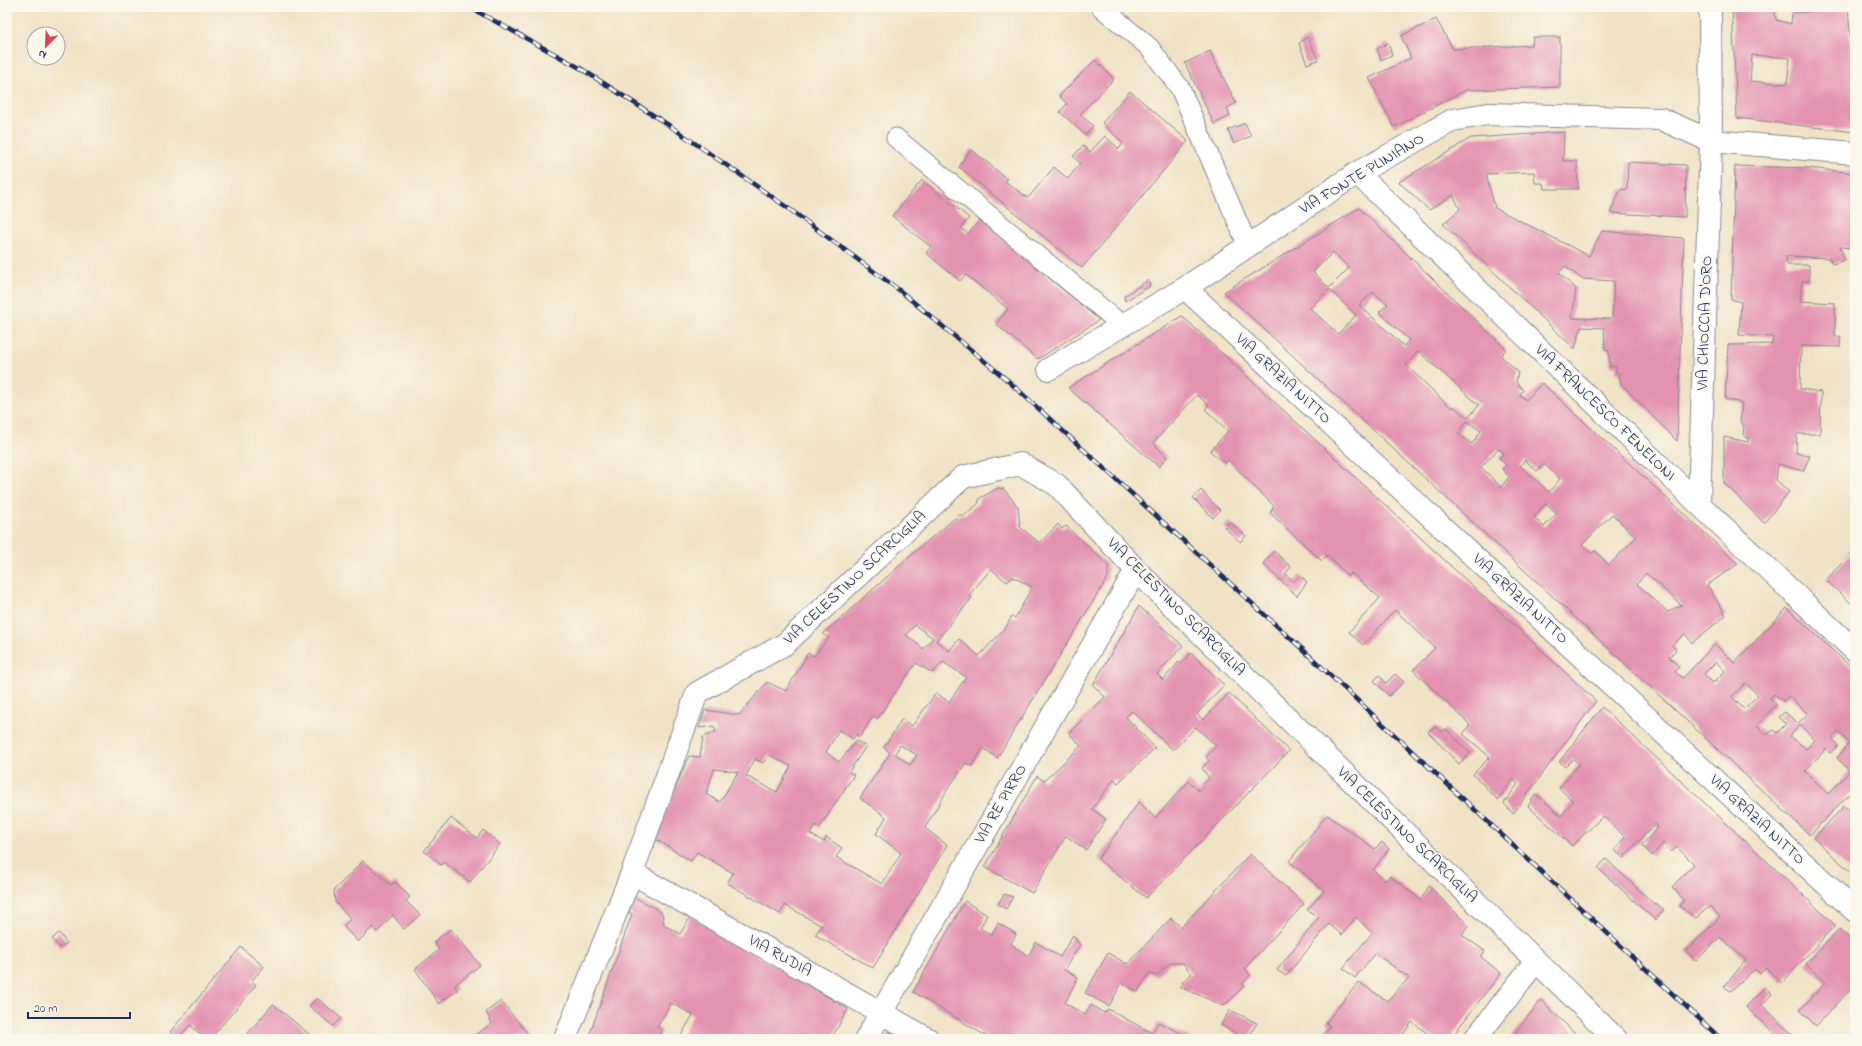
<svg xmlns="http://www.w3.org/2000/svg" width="1862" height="1046" font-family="'Indie Flower',sans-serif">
<rect width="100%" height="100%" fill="#fbf7ec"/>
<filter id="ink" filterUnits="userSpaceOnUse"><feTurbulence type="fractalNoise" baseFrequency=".025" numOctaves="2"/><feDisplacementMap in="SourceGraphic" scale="8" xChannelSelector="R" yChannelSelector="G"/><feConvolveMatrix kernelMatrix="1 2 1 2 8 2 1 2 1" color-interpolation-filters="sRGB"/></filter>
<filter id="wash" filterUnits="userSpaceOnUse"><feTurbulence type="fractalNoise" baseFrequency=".012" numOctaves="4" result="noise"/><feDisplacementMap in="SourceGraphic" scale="16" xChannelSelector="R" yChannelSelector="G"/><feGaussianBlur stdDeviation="0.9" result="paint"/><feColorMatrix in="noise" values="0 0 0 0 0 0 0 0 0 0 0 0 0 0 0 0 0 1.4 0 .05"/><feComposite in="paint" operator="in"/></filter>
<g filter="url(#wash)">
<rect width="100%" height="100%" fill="#f0e2c5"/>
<g id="blocks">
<!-- building -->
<path fill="#e392b0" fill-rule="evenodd" d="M1732,7H1774L1776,20L1791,24L1792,13L1807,12L1806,7H1848L1855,99V132L1737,118ZM1752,55L1790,58L1787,84L1750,81Z
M1436,19L1453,49L1532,45L1533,37H1560V87L1466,90L1394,127L1369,78L1411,58L1401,36Z
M1308,37L1318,60L1307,64L1299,43Z
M1388,43L1392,55L1381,60L1377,49Z
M1210,51L1236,103L1227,108L1230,116L1214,124L1185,63Z
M1095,60L1114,79L1080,114L1093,126L1085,135L1060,112L1067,104L1059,96Z
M1130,91L1188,141L1082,268L959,167L971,149L1007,179L1006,182L1028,198L1054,167L1068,179L1080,163L1073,156L1083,146L1090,152L1105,136L1119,149L1123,143L1102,123Z
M1245,123L1251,136L1234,144L1228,130Z
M1564,132L1563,161H1577L1578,189H1544L1543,183H1535L1534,172L1486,174L1495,208L1589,256L1602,231L1684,238L1677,441L1621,384L1619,373H1616V366L1610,367L1609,351L1605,349L1604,328L1581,327L1575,349L1443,224L1460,209L1453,195L1429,210L1399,182L1471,138ZM1565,266L1582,279L1614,281L1612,319L1572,318L1576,289L1559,273Z
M1628,162L1686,165L1685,217L1610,213L1621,189L1627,190Z
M1735,166L1807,168L1855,173V257L1852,248L1840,247L1845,260L1832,264L1830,258L1786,256L1787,265H1809V281H1802L1800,301L1835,303V336L1841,337L1840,347L1801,346L1800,389L1821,392L1820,434H1797L1796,453L1810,456L1803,471L1778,464L1776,480L1789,492L1764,523L1724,483V437L1748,442L1749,439L1743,435L1744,426L1740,422L1742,403L1725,399L1728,345L1772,344L1773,337L1739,335L1741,302L1731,299Z
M922,180L969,218L961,228L968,234L984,215L1023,256L1099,320L1038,359L1034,356L996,324L1008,309L966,275L960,281L926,253L931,247L892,216Z
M1359,208L1506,349L1501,356L1518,372L1516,382L1523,390L1520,395L1526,400L1542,383L1738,564L1707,585L1726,615L1692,643L1685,634L1672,645L1676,650L1669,657L1679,667L1675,672L1683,678L1715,644L1734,663L1787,608L1855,671V797L1851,792L1810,835L1224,292ZM1333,252L1349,268L1329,288L1313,272ZM1329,289L1356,315L1338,334L1310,308ZM1373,292L1388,304L1379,312L1409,340L1404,346L1359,305ZM1418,351L1479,405L1468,418L1453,406L1451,408L1406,365ZM1467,421L1481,431L1472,444L1458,433ZM1498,449L1504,453L1499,458L1506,465L1502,469L1509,477L1501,487L1481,467ZM1525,460L1537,471L1544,464L1560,479L1549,492L1520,466ZM1546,503L1557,513L1544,527L1534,517ZM1612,514L1636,537L1609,565L1595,551L1592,553L1582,545ZM1646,573L1654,580L1681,605L1668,612L1637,584ZM1716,662L1725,671L1713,683L1704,674ZM1745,683L1758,695L1744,709L1732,697ZM1774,694L1783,701L1789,696L1808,714L1798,723L1785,712L1779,717L1786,724L1777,733L1773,730L1767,735L1757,726L1776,704L1770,698ZM1800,725L1815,740L1806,749L1790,736ZM1838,731L1849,743L1837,758L1850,771L1828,794L1805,771L1826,749L1830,753L1838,746L1832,738Z
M1148,280L1150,286L1125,301L1124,296Z
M1182,316L1596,701L1513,814L1504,803L1518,784L1513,779L1498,800L1473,774L1490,757L1463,734L1470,725L1413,670L1435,648L1395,610L1363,645L1349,632L1380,598L1351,573L1348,576L1327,555L1322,561L1270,513L1274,506L1228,460L1225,464L1210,451L1228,431L1205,409L1209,405L1197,395L1153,443L1167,457L1159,467L1068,388Z
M998,488L1004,489L1018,507L1020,527L1040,543L1058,524L1062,529L1066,526L1108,565V577L997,758L983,748L972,766L966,763L947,790L925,828L947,845L873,968L815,935L822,926L785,905L780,914L727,883L733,873L697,852L691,861L654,838L689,756L700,757L703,737L716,732L714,726L699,728L705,710L739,715L767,682L786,691L808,653L814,656L829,638L823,634L925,543L959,515H965L978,504L980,498ZM991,569L1007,582L1013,577L1032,587L1015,618L1012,616L1006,627L979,656L959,639L949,651L936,641L972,598L969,595ZM915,625L933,638L923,649L906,635ZM943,662L966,677L949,702L936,693L912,726L902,719L884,747L890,753L860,798L886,817L876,834L901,853L882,884L836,857L842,848L826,837L824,842L810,834L816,825L819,828L854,775L849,772L866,746L856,741L839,762L826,752L839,730L853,739L856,734L860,737L873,716L877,719L916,663L932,673ZM900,745L917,755L910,765L895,754ZM769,755L791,766L777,792L746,776L755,759L763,763ZM714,769L738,772L720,802L706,794Z
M1201,490L1220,510L1213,518L1193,498Z
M1230,522L1246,536L1240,542L1224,527Z
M1855,549V607L1826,580Z
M1274,551L1291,567L1285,574L1294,582L1300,575L1307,582L1297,596L1263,564Z
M1139,606L1183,646L1157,674L1163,680L1179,662L1181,664L1191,653L1224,685L1197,714L1203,720L1229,693L1289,751L1146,898L1098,859L1139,802L1155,818L1189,781L1199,791L1209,778L1202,768L1209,761L1206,757L1216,746L1196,727L1173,750L1132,711L1126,717L1155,748L1118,783L1114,779L1092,809L1106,819L1086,850L1066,836L1032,893L985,867L1037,776L1044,781L1081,746L1069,733L1105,697L1093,685Z
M1395,674L1404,682L1389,696L1374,681L1379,675L1386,683Z
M1602,707L1835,925L1782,983L1766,968L1760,974L1755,969L1731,991L1724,987L1746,960L1720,937L1696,961L1686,951L1720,917L1710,906L1696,918L1679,906L1684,900L1672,887L1694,864L1677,847L1671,852L1663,843L1652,856L1642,845L1658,827L1655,824L1623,858L1615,850L1625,837L1603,816L1572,846L1528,806L1536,794L1561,816L1573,801L1559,788L1579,764L1573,759L1565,767L1559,762Z
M1435,726L1442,732L1446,729L1470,753L1459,764L1428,732Z
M1844,806L1851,812L1855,807V876L1814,838Z
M1327,815L1375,849L1382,842L1389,849L1373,870L1385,881L1390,876L1421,900L1429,886L1468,925L1462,935L1485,951L1481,957L1501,973L1450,1039H1435L1412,1022L1400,1039H1320L1330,1026L1326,1022L1359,982L1387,1001L1409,978L1375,953L1355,978L1343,968L1372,933L1356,917L1342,935L1329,924L1286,976L1277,970L1319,917L1307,910L1324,891L1289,861Z
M451,818L477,838L483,830L500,844L470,882L444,862L441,865L424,851Z
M1250,854L1304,904L1245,968L1250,975L1242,984L1244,986L1226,1004L1222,1005L1180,987L1183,984L1182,982L1192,974L1183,963H1170L1156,976L1149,973L1138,992L1122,983L1109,1006L1085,993L1108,953L1127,964L1171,918L1181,927Z
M1606,859L1655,905L1656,903L1664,910L1655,920L1598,868Z
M363,861L391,885L395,882L410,897L406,901L420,915L404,929L393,915L377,932L373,927L358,942L343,926L351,919L335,902L334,890Z
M1004,894L1013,897L1006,909L998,904Z
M634,897L655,908L662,913L664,925L680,934L691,916L848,1009L831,1039H728L721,1036L720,1039H684L680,1037L693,1015L671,1003L657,1027L662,1031L658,1039H588L632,914L629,912Z
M965,901L987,915L980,928L992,935L998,923L1016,934L1011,944L1028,956L1036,942L1060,957L1073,935L1080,945L1064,970L1078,977L1065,1003L1085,1015L1091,1005L1104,1013L1108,1009L1152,1033L1158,1022L1193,1039H991L913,992Z
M451,929L480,965L455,985L457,990L439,1004L415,969L439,950L434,942Z
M1839,929L1855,943V988L1853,987L1816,1026L1800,1010L1825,983L1806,964Z
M59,933L67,943L60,948L52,939Z
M241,947L264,967L251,981L256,985L210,1039H206L190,1025L177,1039L170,1032Z
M1765,987L1772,994L1762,1005L1797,1039H1780L1746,1007Z
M317,998L341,1018L333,1026L309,1006Z
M1541,1000L1581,1039H1510Z
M501,1001L532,1039H470L492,1023L486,1012Z
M273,1004L315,1039H243Z
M1230,1010L1257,1023L1248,1039H1245L1221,1025Z
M889,1031L902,1039H885Z"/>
</g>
</g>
<g filter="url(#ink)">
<use href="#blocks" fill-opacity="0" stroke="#868892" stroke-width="1"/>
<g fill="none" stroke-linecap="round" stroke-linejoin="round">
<defs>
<path id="service" d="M1101,7L1149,47L1180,88L1248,246
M896,138L1122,325"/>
<path id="minor" d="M1357,173L1699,504L1855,651
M1185,288L1855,911
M1049,369L1185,288L1357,173L1453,120L1488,114L1661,119L1711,141L1855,153
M1699,504L1711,141L1710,7
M632,873L928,1039
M565,1039L632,873L697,693L785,644L963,477L1021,464L1057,485L1136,570L1616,1039
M866,1039L1136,570
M1475,1039L1536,961"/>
</defs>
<!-- service casing -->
<use href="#service" stroke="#868892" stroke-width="21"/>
<!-- minor casing -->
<use href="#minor" stroke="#868892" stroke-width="24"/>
<!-- service -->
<use href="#service" stroke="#fff" stroke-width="19"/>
<!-- minor -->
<use href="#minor" stroke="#fff" stroke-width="22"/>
<defs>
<path id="rail" d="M469,7L580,68L670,126L788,208L899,290L1006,379L1300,647L1721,1039"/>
</defs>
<!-- rail casing -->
<use href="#rail" stroke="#1b2f5e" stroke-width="4.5"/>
<!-- rail -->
<use href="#rail" stroke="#fbf7ec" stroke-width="3" stroke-dasharray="9" stroke-linecap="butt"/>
</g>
</g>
<g text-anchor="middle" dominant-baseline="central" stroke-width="3.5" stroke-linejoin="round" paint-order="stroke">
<!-- street labels -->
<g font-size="16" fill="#1b2f5e" stroke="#fbf7ec">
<text transform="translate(1362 174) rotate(-31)">VIA FONTE PLINIANO</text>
<text transform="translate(1705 323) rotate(-88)">VIA CHIOCCIA D'ORO</text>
<text transform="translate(1283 379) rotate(43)">VIA GRAZIA NITTO</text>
<text transform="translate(1605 413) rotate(44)">VIA FRANCESCO FENELONI</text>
<text transform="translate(855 578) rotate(-43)">VIA CELESTINO SCARCIGLIA</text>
<text transform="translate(1520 599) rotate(43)">VIA GRAZIA NITTO</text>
<text transform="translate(1176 607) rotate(45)">VIA CELESTINO SCARCIGLIA</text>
<text transform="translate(1001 804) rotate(-60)">VIA RE PIRRO</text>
<text transform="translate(1757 820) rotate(43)">VIA GRAZIA NITTO</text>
<text transform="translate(1407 835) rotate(44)">VIA CELESTINO SCARCIGLIA</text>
<text transform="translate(780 956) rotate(29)">VIA RUDIA</text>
</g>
</g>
<!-- margin -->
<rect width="1862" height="1046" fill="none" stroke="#fbf7ec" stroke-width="24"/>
<!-- north arrow -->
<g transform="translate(46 46) rotate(204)"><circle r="19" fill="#fbf7ec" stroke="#a1a7b3"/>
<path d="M0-3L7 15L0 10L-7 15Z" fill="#d1495b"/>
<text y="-6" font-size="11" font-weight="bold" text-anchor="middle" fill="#1b2f5e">N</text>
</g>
<!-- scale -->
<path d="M28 1012v6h102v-6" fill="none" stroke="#1b2f5e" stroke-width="2"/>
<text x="34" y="1012" font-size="12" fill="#1b2f5e" stroke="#fbf7ec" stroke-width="3" paint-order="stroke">20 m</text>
</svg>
